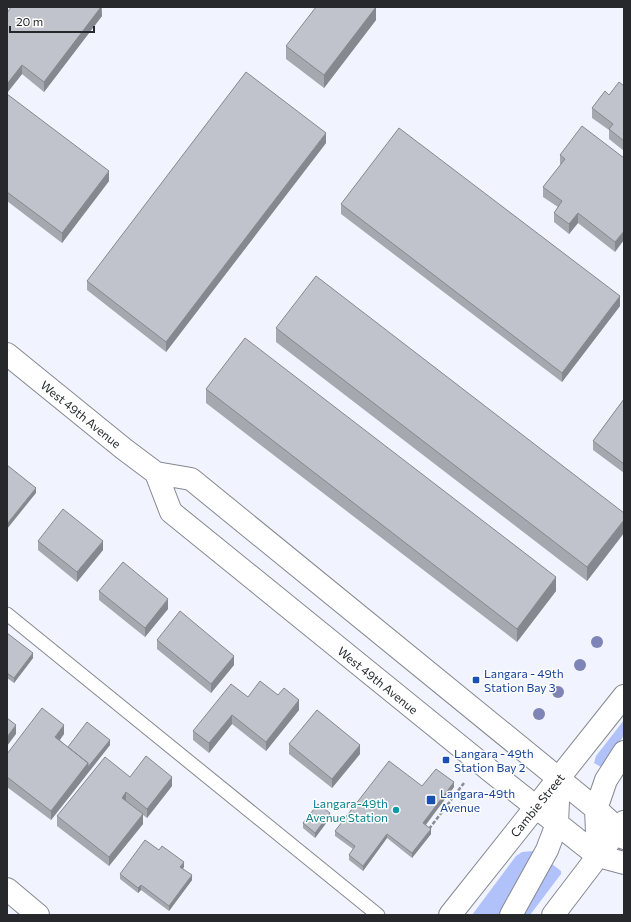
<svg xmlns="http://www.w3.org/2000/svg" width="631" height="922" font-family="Commissioner,sans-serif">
<rect width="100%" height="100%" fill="#f1f4fe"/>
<!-- green -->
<path fill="#b1c1fa" d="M624,720V735L603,768L594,763L596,756Z
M533,851L538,854L501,915H472L516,856L522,852Z
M552,864L561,871V874L530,915H520Z"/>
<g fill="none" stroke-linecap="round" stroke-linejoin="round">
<defs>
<path id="lane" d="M7,614L378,915"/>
<path id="street" d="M7,889L38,915"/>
<path id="secondary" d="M7,354L124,449L156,473L191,479L596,809L618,829L624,838
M156,473L171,512L493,773L598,856L624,863
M598,856L596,809L606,780L624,752
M450,915L624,696
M511,915L547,850L557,824L559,778
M553,915L624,822"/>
</defs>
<!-- lane casing -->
<use href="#lane" stroke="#868891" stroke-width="15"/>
<!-- street casing -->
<use href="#street" stroke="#868891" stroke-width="24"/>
<!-- secondary casing -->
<use href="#secondary" stroke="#868891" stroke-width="24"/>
<!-- path -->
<path stroke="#8a8c93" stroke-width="2.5" stroke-dasharray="4 2" stroke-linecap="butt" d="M429,829L464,783"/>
<!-- lane -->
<use href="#lane" stroke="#fff" stroke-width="13"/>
<!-- street -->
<use href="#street" stroke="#fff" stroke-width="22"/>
<!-- secondary -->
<use href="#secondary" stroke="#fff" stroke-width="22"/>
</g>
<!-- trees -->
<g fill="#7f84b6">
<circle cx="597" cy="642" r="6"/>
<circle cx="580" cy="665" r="6"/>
<circle cx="558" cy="692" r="6"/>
<circle cx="539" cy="714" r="6"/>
</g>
<!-- wall -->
<path fill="#a5a8af" d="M102,7V16L44,92L22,74L7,93V13Z
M376,7V20L324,88L286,59V46Z
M624,86V151L609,139V130L592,118V108L609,95Z
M7,94L109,181L62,243L7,201Z
M326,143L166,352L87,290V281Z
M560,155L624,158L615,252L578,223L569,234L554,222V213L558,207L543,197V187L561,165L560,164Z
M341,204L620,306L562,382L341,214Z
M276,328L624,513V533L587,581L276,342Z
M206,389L556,591L517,642L206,403Z
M624,399V473L593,450V441Z
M38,541L103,550L77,582L38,550Z
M99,591L168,609L145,637L99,600Z
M7,633L33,658L14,683L7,678Z
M157,640L234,665L211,693L157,649Z
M278,695L299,710L266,751L232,724L209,753L193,740V731L248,697Z
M64,734L60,740L68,747L110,745L51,820L7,787V754Z
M289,744L360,754L332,788L289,754Z
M130,777L172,786L147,818L143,815V824L109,866L57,826V816Z
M454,787L426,825L431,834L412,858L387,838L363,871L349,860V855L353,849L335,836V831Z
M330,818L315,838L303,828V823Z
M159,850L184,867L183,868L192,880L169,911L141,890L138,893L120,879V874Z"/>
<!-- shaded-wall -->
<path fill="#86888f" d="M101,7L102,16L44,92V82Z
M376,7V20L324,88V75Z
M22,65V74L7,93V84Z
M326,133V143L166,352V342Z
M109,171V181L62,243V233Z
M578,213V223L569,234V224Z
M624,231V240L615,252V242Z
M620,296V306L562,382V373Z
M36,488V493L7,529V524Z
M624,520V533L587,581V567Z
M103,541V550L77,582V572Z
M556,577V591L517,642V629Z
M168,599V609L145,637V628Z
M33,653V658L14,683V678Z
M234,656V665L211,693V684Z
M299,700V710L266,751V742Z
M232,715V724L209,753V743Z
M16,725V734L7,746V737Z
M64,725V734L55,746V737Z
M110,740V745L51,820V811L88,763Z
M360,745V754L332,788V779Z
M172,777V786L147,818V809Z
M454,782V787L423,828V823Z
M126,792V802L122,798Z
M330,813V818L315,838V833Z
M143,814V824L109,866V857Z
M431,829V834L412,858V853Z
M387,834V838L363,871V866Z
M184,862V867L180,872V867Z
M192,875V880L169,911V906Z
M141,885V890L138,893V888Z"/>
<!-- building -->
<path fill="#c0c3cc" stroke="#86888f" d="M11,7H101L44,82L22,65L7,84V13Z
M316,7H376L324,75L286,46Z
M246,72L326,133L166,342L87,281Z
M619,82L624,86V141L609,129L613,124L592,108L605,91L609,95Z
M7,94L109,171L62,233L7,192Z
M582,126L624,158V231L615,242L578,213L569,224L554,213L562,201L543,187L565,159L560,155Z
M399,128L620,296L562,373L341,204Z
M316,276L624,513V520L587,567L276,328Z
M245,338L556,577L517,629L206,389Z
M624,399V464L593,441Z
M7,465L36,488L7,524Z
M63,509L103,541L77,572L38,541Z
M123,562L168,599L145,628L99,591Z
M180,611L234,656L211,684L157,640Z
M7,633L33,653L14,678L7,673Z
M260,681L278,695L284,688L299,700L266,742L232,715L209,743L193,731L231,684L248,697Z
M42,708L64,725L55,737L88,763L51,811L7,777V754Z
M317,710L360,745L332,779L289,744Z
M7,718L16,725L7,737Z
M87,722L110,740L88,767V763L68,747Z
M146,756L172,777L147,809L126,792L122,798L143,814L109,857L57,816L105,757L130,777Z
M389,761L422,786L436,769L454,782L423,823L431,829L412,853L387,834L363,866L349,855L355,846L335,831Z
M318,804L330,813L315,833L303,823Z
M145,840L159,850L162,846L184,862L180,867L192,875L169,906L141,885L138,888L120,874Z"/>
<!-- markers -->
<g fill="#1a4fb4" stroke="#fff" stroke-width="1.5">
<rect x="472" y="676" width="8" height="8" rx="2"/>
<rect x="442" y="756" width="8" height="8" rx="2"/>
<rect x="426" y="795" width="10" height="10" rx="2"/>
</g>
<circle fill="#0f9aa8" stroke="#fff" stroke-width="1.5" cx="396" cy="810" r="4"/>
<g text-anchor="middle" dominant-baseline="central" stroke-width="3" stroke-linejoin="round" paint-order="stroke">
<!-- street labels -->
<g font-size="12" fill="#26282b" stroke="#fff">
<text transform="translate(81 414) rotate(39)">West 49th Avenue</text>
<text transform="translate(378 680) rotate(39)">West 49th Avenue</text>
<text transform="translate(537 805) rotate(-51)">Cambie Street</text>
</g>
<!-- transit labels -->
<g font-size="12" fill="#164399" stroke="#fff" text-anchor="start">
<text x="484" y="673">Langara - 49th<tspan x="484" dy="14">Station Bay 3</tspan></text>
<text x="454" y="753">Langara - 49th<tspan x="454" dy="14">Station Bay 2</tspan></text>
<text x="440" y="793">Langara-49th<tspan x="440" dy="14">Avenue</tspan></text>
</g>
<!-- culture labels -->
<g font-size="12" fill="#0d838f" stroke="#fff" text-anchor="end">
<text x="388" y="803">Langara-49th<tspan x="388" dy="14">Avenue Station</tspan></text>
</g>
</g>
<!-- border -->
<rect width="631" height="922" fill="none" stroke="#26282b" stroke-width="16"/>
<!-- scale -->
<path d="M10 26v6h84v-6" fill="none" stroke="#26282b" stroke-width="2"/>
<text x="16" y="26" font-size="12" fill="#26282b" stroke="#ffffff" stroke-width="3" paint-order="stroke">20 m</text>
</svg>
